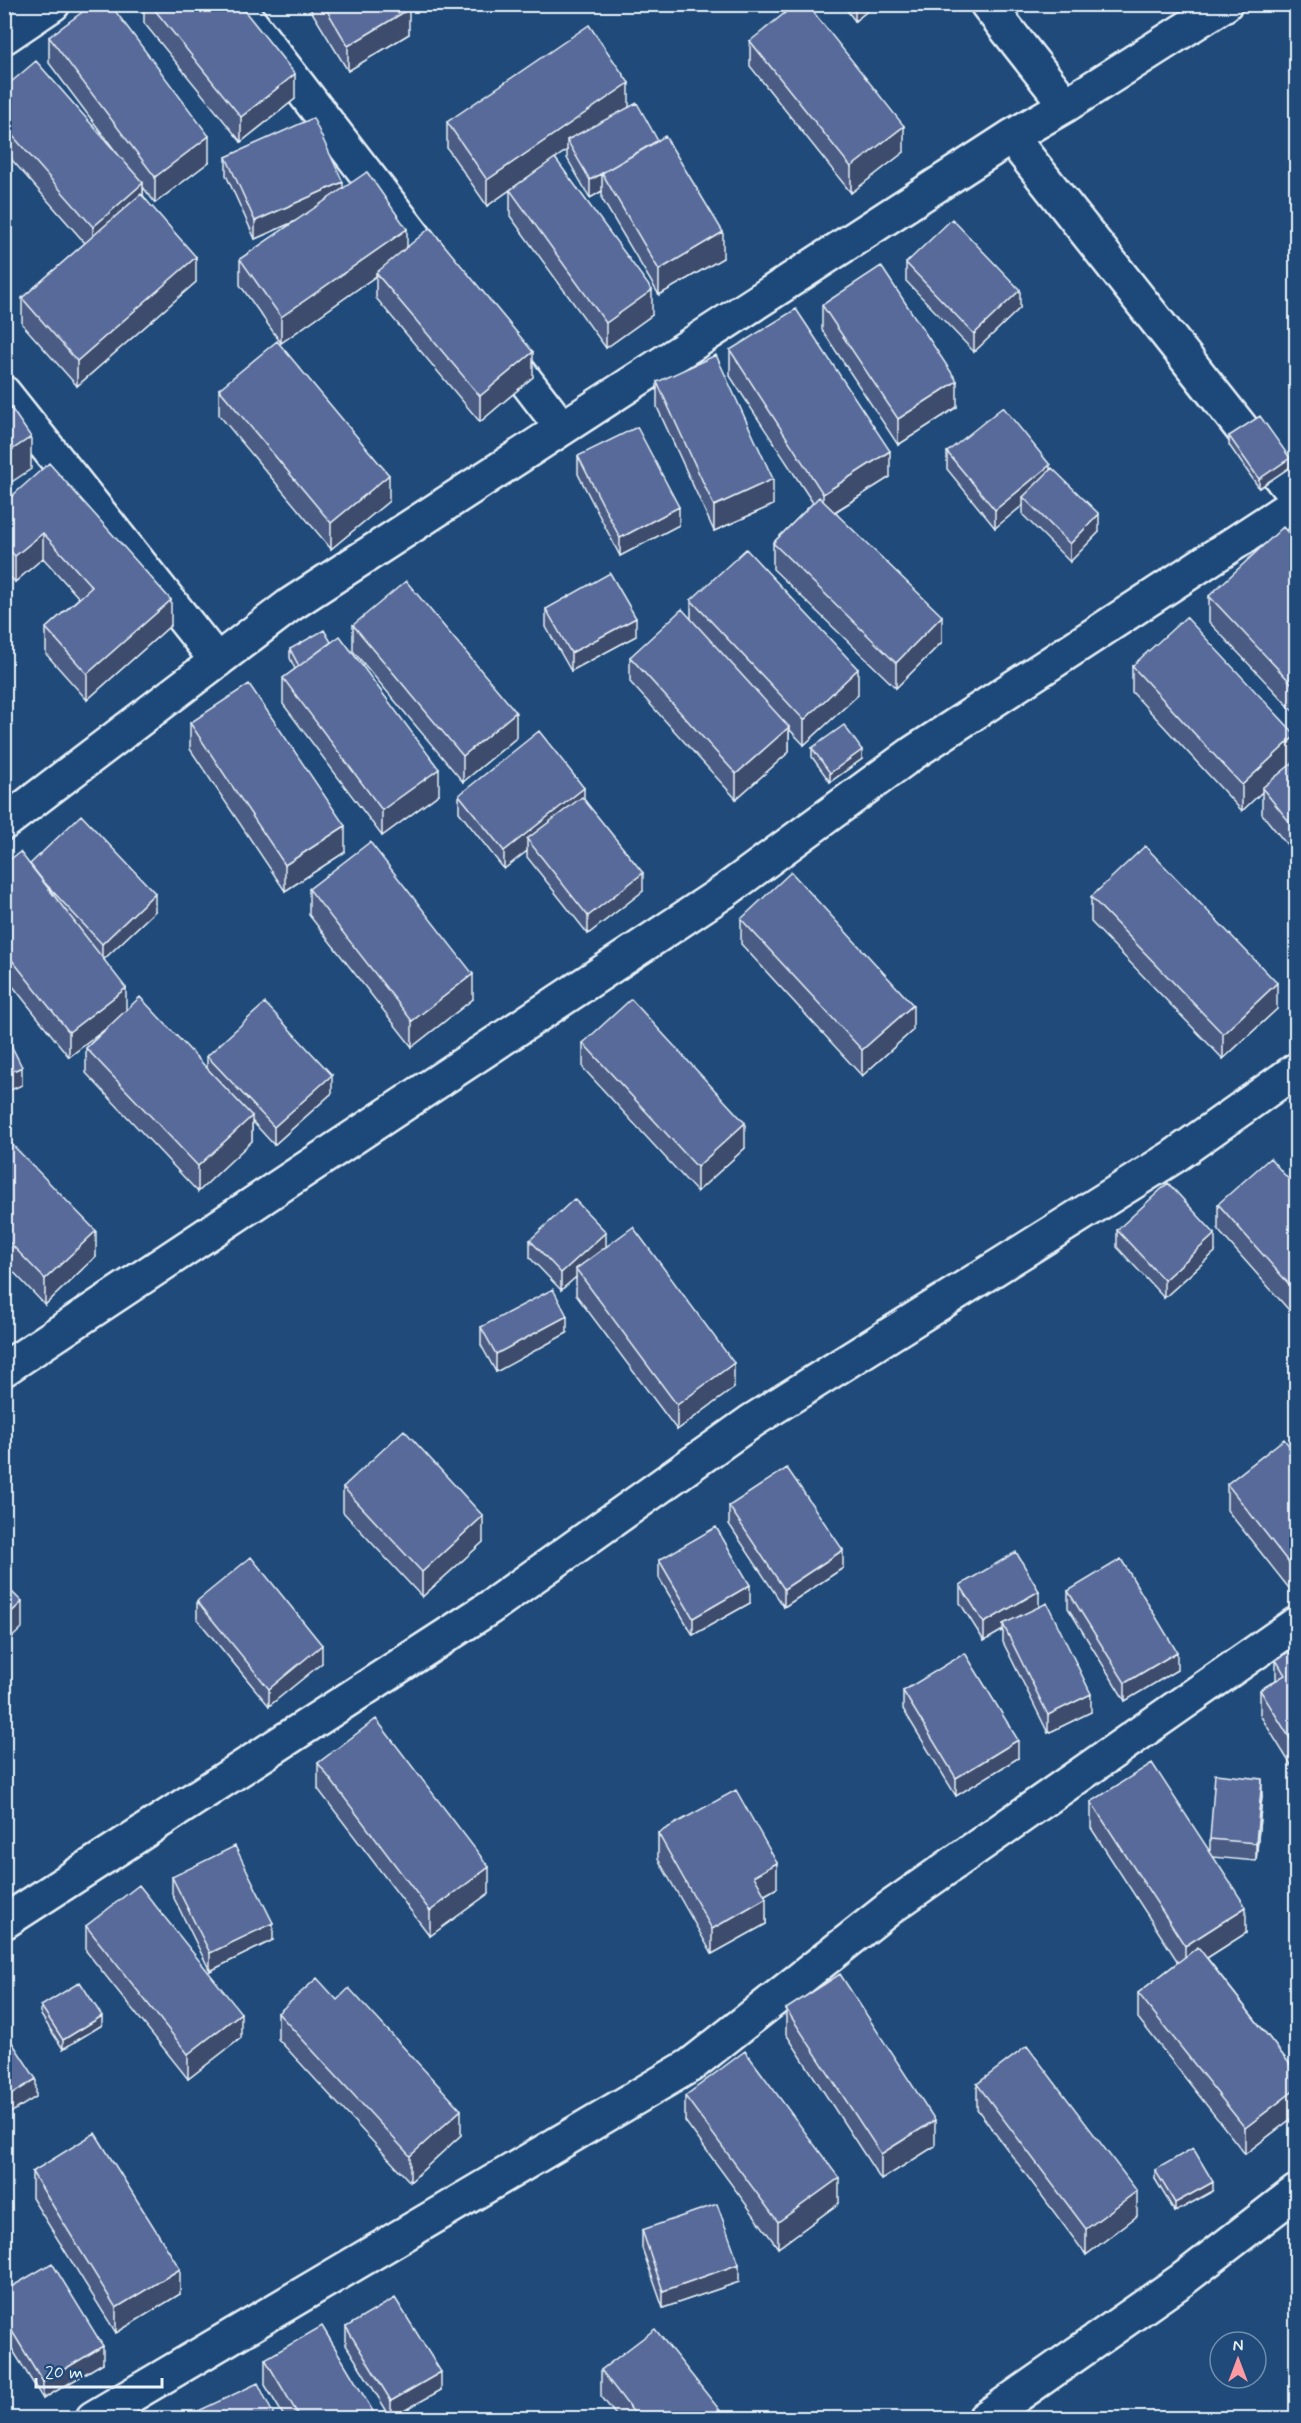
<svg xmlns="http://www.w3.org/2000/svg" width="1301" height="2423" font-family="Mynerve,sans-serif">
<rect width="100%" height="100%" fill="#1f4a7a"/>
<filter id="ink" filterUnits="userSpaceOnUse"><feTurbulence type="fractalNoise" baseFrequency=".0167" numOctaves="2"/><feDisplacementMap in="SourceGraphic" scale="12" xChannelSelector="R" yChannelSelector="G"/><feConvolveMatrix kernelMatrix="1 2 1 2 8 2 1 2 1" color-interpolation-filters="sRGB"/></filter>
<g filter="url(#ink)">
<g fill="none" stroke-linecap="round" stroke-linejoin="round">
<defs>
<path id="street" d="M236,4L444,275
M987,4L1066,105
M4,37L53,4
M1011,137L1066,105L1225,4
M499,346L562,428
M4,393L217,661
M4,823L290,605L1011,137L1296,497
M4,1369L725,891L913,753L1296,503
M4,1922L489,1608L752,1421L1173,1157L1296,1070
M93,2418L691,2065L891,1907L1296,1624
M985,2418L1182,2280L1296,2192"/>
</defs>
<!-- street casing -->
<use href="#street" stroke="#e8f1f8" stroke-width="38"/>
<!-- street -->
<use href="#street" stroke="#1f4a7a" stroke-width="33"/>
</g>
<!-- wall -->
<path fill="#4c5c84" stroke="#e8f1f8" stroke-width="1.5" d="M144,4H239L295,99L241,142L144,23Z
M307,4H406L409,34L348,71Z
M842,4H876L855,21Z
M49,37L209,162L155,203L143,187V195L196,282L77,386L22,324V298L85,243L4,151V88L119,156L49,63Z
M750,41L904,152L851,193L750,66Z
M629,107L723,258L659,295L602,199V191L590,198L567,158V150L555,158L652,315L606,348L510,216V190L528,177L487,206L447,148V122Z
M226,157L343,188L407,246L533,377L480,422L376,298V276L281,343L240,285V259L296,221L255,239L226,175Z
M906,263L1020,308L974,352L906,281Z
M822,305L957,407L898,445L822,330Z
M730,350L890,477L835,512L942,642L896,688L773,569V543L813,503L730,376Z
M657,382L773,505L714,531L657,407Z
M219,389L389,501L331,549L219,415Z
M1229,436L1290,467L1259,488L1229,445Z
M947,452L1050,469L1099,532L1070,562L1023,515V505L995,528L947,469Z
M578,456L679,525L620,556L578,474Z
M4,503L171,625L87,700L46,654V628L79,598L43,558L15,582L4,570Z
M1296,542V714L1209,622V596Z
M691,600L858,695L804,745L789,729V752L736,799L630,682V657L691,619Z
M546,609L636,636L571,671L546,627Z
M353,625L516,738L463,782L353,651Z
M331,642L439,794L382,836L283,704V678L295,669L290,658V649Z
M1132,666L1296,760V856L1262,814V792L1242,811L1132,692Z
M190,723L345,852L285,891L190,749Z
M812,748L862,759L830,782L812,757Z
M459,795L584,799L643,891L588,934L527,857V851L504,869L459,812Z
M4,864H30L155,911L104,959L126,1010L207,1069V1056L332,1093L274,1145L252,1121V1141L198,1192L86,1073V1048L105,1029L69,1057L4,975Z
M309,889L473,999L412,1047L309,915Z
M1091,897L1277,1009L1223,1059L1091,922Z
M741,919L913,1030L862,1076L741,944Z
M583,1043L745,1148L697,1192L583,1068Z
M4,1136L96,1256L45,1305L4,1262Z
M1296,1188V1318L1218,1230V1204Z
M1117,1230L1215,1252L1164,1298L1117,1247Z
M530,1240L606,1247L734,1388L677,1430L576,1295V1277L561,1290L530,1258Z
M481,1327L567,1333L496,1372L481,1345Z
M1296,1455V1597L1227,1510V1484Z
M343,1487L483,1542L422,1597L343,1512Z
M729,1506L843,1568L784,1607L729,1524Z
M659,1560L750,1603L693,1635L659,1578Z
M960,1585L1039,1607L1091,1712L1048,1733L1003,1642V1630L984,1641L960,1603Z
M1068,1591L1177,1670L1125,1701L1068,1608Z
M197,1601L322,1663L269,1706L197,1619Z
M1296,1647V1773L1260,1715V1690L1276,1680V1660Z
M903,1691L1018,1758L956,1796L903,1709Z
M318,1763L489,1893L430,1936L318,1789Z
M1262,1796L1256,1861L1213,1857L1246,1933L1207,1958L1296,2072V2115L1245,2154L1138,2018V1993L1178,1962L1091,1828V1802L1210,1852V1839Z
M658,1833L777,1888L765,1895L766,1924L712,1954L658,1859Z
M172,1877L273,1940L210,1971L172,1894Z
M86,1926L241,2038L188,2079L86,1951Z
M41,2006L102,2025L63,2049L41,2015Z
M786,2009L935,2146L881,2180L786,2034Z
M278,2013L461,2135L410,2182L278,2039Z
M977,2084L1137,2216L1086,2255L977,2109Z
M685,2096L839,2203L778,2248L685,2121Z
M1155,2170L1213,2191L1175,2212L1155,2179Z
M32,2172L180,2294L116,2333L32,2198Z
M642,2230L739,2282L663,2308L642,2248Z
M4,2291L103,2363L43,2399L4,2336Z
M346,2327L441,2390L391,2418L346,2345Z
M265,2359L377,2418H285L265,2385Z
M601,2370L726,2418H618L601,2396Z"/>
<!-- shaded-wall -->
<path fill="#3e4b6c" stroke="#e8f1f8" stroke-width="1.5" d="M855,4H876L855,21Z
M409,9V34L348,71V46Z
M295,74V99L241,142V117Z
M629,83V108L567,140V150L487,206V180Z
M904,126V152L851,193V167Z
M209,136V162L155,203V177Z
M602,174V191L590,198V180Z
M343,182V200L255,239V221Z
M143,183V208L93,252V227Z
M407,229V254L376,273V276L281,343V317Z
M723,232V258L659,295V270Z
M196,257V282L77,386V361Z
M652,290V315L606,348V323Z
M1020,290V308L974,352V334Z
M533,352V377L480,422V396Z
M957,381V407L898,445V419Z
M31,437V469L4,487V455Z
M890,451V477L823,519V494Z
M1290,458V467L1259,488V479Z
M1050,465V483L1023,497V505L995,528V510Z
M389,475V501L331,549V523Z
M773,479V505L714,531V506Z
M679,507V525L620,556V538Z
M1099,514V532L1070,562V544Z
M43,533V558L15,582V556Z
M171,600V625L87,700V674Z
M942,616V642L896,688V663Z
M636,618V636L571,671V653Z
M858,669V695L804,745V720Z
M516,712V738L463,782V756Z
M789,727V752L736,799V774Z
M1296,735V761L1262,788V792L1242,811V785Z
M862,750V759L830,782V773Z
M439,769V794L382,836V810Z
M584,788V806L527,839V851L504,869V851Z
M345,826V852L285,891V865Z
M643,873V891L588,934V916Z
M155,893V911L102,961V944Z
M473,974V999L412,1047V1021Z
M1277,983V1009L1223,1059V1034Z
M126,988V1013L69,1057V1032Z
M913,1005V1030L862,1076V1050Z
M22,1067V1085L4,1093V1075Z
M332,1075V1093L274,1145V1127Z
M252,1116V1141L198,1192V1166Z
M745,1123V1148L697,1192V1167Z
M96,1231V1256L45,1305V1279Z
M606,1232V1249L576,1269V1277L561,1290V1273Z
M1215,1234V1252L1164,1298V1280Z
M567,1316V1333L496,1372V1354Z
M734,1363V1388L677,1430V1405Z
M483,1516V1542L422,1597V1572Z
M843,1550V1568L784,1607V1589Z
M750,1585V1603L693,1635V1618Z
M1039,1591V1608L1003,1624V1630L984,1641V1623Z
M22,1602V1628L4,1645V1619Z
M322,1645V1663L269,1706V1689Z
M1177,1652V1670L1125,1701V1683Z
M1091,1694V1712L1048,1733V1715Z
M1018,1740V1758L956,1796V1778Z
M1262,1779V1796L1256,1861V1843Z
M777,1863V1888L754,1901V1876Z
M489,1867V1893L430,1936V1911Z
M766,1898V1924L712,1954V1929Z
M1246,1907V1933L1185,1972V1946Z
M273,1923V1940L210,1971V1953Z
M241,2013V2038L188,2079V2054Z
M102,2016V2025L63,2049V2040Z
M36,2079V2097L4,2117V2099Z
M1296,2089V2115L1245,2154V2128Z
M461,2110V2135L410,2182V2156Z
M935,2120V2146L881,2180V2154Z
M839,2178V2203L778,2248V2222Z
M1213,2182V2191L1175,2212V2203Z
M1137,2191V2216L1086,2255V2229Z
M739,2264V2282L663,2308V2291Z
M180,2269V2294L116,2333V2308Z
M103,2346V2363L43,2399V2382Z
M441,2372V2390L391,2418V2401Z"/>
<!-- building -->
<path fill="#586b9a" stroke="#e8f1f8" stroke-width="1.5" d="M93,4H110L209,136L155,177L49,37Z
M150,4H239L295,74L241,117Z
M323,4H406L409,9L348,46Z
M796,4H807L904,126L851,167L750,41Z
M589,25L629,83L487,180L447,122Z
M36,61L143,183L93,227L4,126V88Z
M637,103L658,141L590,180L567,140Z
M313,118L343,182L255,221L226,157Z
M665,136L723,232L659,270L602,173Z
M555,158L652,290L606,323L510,190Z
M367,172L407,229L281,317L240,259Z
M141,194L196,257L77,361L22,298Z
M952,219L1020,290L974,334L906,263Z
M430,228L533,352L480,396L376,273Z
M881,266L957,381L898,419L822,305Z
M796,309L890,451L823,494L730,350Z
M277,341L389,475L331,523L219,389Z
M716,355L773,479L714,506L657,382Z
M1003,407L1050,465L995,510L947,452Z
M11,408L31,437L4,455V412Z
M1260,416L1290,458L1259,479L1229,436Z
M637,427L679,507L620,538L578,456Z
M49,463L171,600L87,674L46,628L92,587L43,533L15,556L4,544V503Z
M1052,468L1099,514L1070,544L1023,497Z
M819,497L942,616L896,663L773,543Z
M1283,527L1296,542V688L1209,596Z
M746,549L858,669L804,720L691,600Z
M610,573L636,618L571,653L546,609Z
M406,581L516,712L463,756L353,625Z
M682,609L789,727L736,774L630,657Z
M1186,617L1296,735L1242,785L1132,666Z
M324,630L331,642L299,666L290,649Z
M340,636L439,769L382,810L283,678Z
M249,684L345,826L285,865L190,723Z
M844,725L862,750L830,773L812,748Z
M539,731L584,788L504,851L459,795Z
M1296,760V830L1262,788Z
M582,797L643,873L588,916L527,839Z
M81,815L155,893L102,944L44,882L30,864Z
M370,842L473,974L412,1021L309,889Z
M1145,846L1277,983L1223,1034L1091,897Z
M20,852L126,988L69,1032L4,950V864Z
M791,872L913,1005L862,1050L741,919Z
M140,997L252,1116L198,1166L86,1048Z
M631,999L745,1123L697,1167L583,1043Z
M265,1003L332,1075L274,1127L207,1056Z
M4,1031L22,1067L4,1075Z
M4,1136L96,1231L45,1279L4,1237Z
M1270,1158L1296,1188V1292L1218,1204Z
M1168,1183L1215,1234L1164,1280L1117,1230Z
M574,1199L606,1232L561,1273L530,1240Z
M633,1227L734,1363L677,1405L576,1269Z
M553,1289L567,1316L496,1354L481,1327Z
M404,1430L483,1516L422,1572L343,1487Z
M1284,1439L1296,1455V1572L1227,1484Z
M787,1468L843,1550L784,1589L729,1506Z
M716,1527L750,1585L693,1618L659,1560Z
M1016,1552L1039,1591L984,1623L960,1585Z
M251,1557L322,1645L269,1689L197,1601Z
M1121,1559L1177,1652L1125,1683L1068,1591Z
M4,1584L22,1602L4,1619Z
M1047,1603L1091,1694L1048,1715L1003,1624Z
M1296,1647V1748L1260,1690L1285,1675L1276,1660Z
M965,1653L1018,1740L956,1778L903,1691Z
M376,1719L489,1867L430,1911L318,1763Z
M1152,1763L1246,1907L1185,1946L1091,1802Z
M1215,1774L1262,1779L1256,1843L1210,1839Z
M736,1790L777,1863L754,1876L766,1898L712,1929L658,1833Z
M235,1846L273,1923L210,1953L172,1877Z
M139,1885L241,2013L188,2054L86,1926Z
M1198,1947L1296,2072V2089L1245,2128L1138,1993Z
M840,1974L935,2120L881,2154L786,2009Z
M317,1978L337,2000L349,1988L461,2110L410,2156L278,2013Z
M80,1982L102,2016L63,2040L41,2006Z
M4,2030L36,2079L4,2099Z
M1027,2046L1137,2191L1086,2229L977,2084Z
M745,2051L839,2178L778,2222L685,2096Z
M95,2133L180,2269L116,2308L32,2172Z
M1193,2148L1213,2182L1175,2203L1155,2170Z
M717,2204L739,2264L663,2291L642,2230Z
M52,2263L103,2346L43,2382L4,2318V2291Z
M395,2298L441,2372L391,2401L346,2327Z
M322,2326L377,2418H300L265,2359Z
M655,2329L726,2418H638L601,2370Z
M258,2383L275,2418H199L196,2412Z"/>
</g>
<!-- margin -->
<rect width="1301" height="2423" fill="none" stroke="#1f4a7a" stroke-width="24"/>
<rect x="12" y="12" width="1277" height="2399" fill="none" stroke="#e8f1f8" stroke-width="2" filter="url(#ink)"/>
<!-- north arrow -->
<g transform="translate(1238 2360)"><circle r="28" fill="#1f4a7a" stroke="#6f8dac" stroke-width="1.5"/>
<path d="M0-4.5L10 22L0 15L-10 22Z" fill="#ff9aa2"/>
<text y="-9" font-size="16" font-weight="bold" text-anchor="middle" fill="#e8f1f8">N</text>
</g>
<!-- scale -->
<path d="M36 2378v9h126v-9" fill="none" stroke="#e8f1f8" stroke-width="3"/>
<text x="45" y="2378" font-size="18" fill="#e8f1f8" stroke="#1f4a7a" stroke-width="4.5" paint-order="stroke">20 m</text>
</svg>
